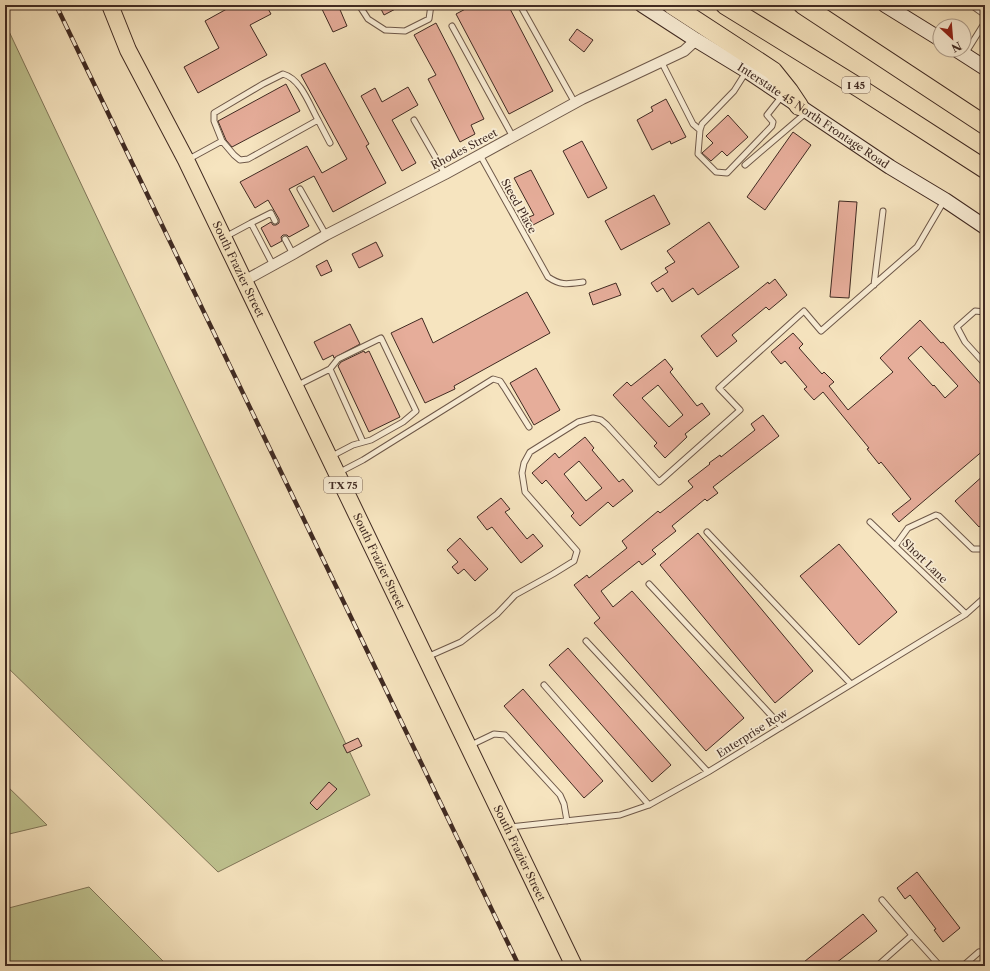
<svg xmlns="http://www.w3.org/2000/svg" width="990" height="971" font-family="'Libre Caslon Text',serif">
<rect width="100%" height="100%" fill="#f6e4bf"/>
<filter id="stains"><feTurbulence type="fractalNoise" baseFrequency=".005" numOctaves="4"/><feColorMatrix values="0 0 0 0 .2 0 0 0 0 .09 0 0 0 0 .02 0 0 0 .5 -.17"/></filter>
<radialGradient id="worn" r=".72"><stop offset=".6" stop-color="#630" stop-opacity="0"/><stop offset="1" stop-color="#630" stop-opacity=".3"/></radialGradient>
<!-- green -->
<path fill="#bfc390" stroke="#807659" d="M5,23L370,795L218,872L5,665Z
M5,784L47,825L5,835Z
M89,887L168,966H5V909Z"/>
<!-- building -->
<path fill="#e6ad9a" stroke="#402a22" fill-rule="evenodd" d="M234,5H266L271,14L250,25L267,55L198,93L184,67L219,48L205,21Z
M320,5H338L347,26L333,32Z
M379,5H403L384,15Z
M473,5H508L553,91L509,114L456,14Z
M436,23L454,58L484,119L471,125L475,134L460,142L428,79L436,75L414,35Z
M577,29L593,40L584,52L569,40Z
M325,63L369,144L366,146L386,183L333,212L314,176L289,189L309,226L289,237L287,235H283L281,237L282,241L271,247L261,228L271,222L273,225H276L279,223V219L268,200L255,208L240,182L307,146L322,173L347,159L301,75Z
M286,84L300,111L232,147L226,140L218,121Z
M408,87L418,105L392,120L416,163L402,171L361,96L375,88L382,102Z
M666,99L686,137L671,144L670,141L652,150L637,120L653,111L651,107Z
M728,115L748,137L727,156L722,151L711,161L702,153L713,143L706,136Z
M793,132L811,145L765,210L747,197Z
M582,141L607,188L588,198L563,151Z
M531,170L554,214L533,225L529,217L534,215L514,178Z
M654,195L670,224L621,250L605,221Z
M839,201L857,202L849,298L830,297Z
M709,222L739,267L698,295L693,288L672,302L663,288L657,292L651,283L668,272L665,268L675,262L667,251Z
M376,242L383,256L359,268L352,254Z
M327,260L332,271L321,276L316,266Z
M775,279L787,295L769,310L766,307L732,335L737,341L717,357L701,336L768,282L769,284Z
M616,283L621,295L593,305L589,293Z
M527,292L550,333L454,386L455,389L425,403L391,333L422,318L433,343Z
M920,320L941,343L943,342L985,389V449L899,522L892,514L911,499L881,462L879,464L867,449L869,448L823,392L814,400L804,389L807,387L785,361L781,364L771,352L793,333L803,344L799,348L822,374L824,372L834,382L829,386L848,410L893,372L880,358ZM921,346L958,386L945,398L934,385L933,386L908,358Z
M350,324L360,344L334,358L333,355L323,360L314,342Z
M364,351L365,353L369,351L400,417L369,432L338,366L341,362Z
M665,359L673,369L670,372L697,406L702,403L710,414L685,434L687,437L665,458L654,446L657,443L613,395L627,382L631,386ZM658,385L683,415L669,427L642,398Z
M536,368L560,410L534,425L510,383Z
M763,415L779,436L713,487L718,493L707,501L705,499L672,526L676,531L652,550L656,554L642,565L639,561L601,591L613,607L632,591L744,718L706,751L594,623L600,618L574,585L587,575L589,578L627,548L622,541L658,511L660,513L693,487L688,481L710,464L709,463L720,455L721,457L755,430L751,424Z
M585,437L594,448L592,450L619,482L623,479L633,491L613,507L608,502L580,526L571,516L574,513L546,480L542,484L532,473L555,453L559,458ZM579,461L602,488L586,501L564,474Z
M985,474V522L979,527L955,501Z
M501,498L510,509L505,512L527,539L533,534L543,546L521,563L492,527L487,530L477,517Z
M698,533L813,671L775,703L660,565Z
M460,538L488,569L475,581L464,569L458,574L452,567L458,562L447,550Z
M839,544L897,612L859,645L800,576Z
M568,648L671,765L652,782L549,665Z
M523,689L603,781L584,798L504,706Z
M358,738L362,746L347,753L343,745Z
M329,782L337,789L317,810L310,803Z
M917,872L960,928L943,942L934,930L936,929L910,895L905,899L897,888Z
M863,914L877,931L858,946L832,966H799Z"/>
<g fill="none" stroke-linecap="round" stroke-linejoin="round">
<defs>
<path id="lane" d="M359,5L368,19L385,30L405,31L429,19L431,5
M520,5L575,103
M971,5L985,15
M452,26L513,137
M965,54L985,22
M661,61L693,124L700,130
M746,72L734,91L702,124L700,130L698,154L716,172L727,173L772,126L773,122L767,115L782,96
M318,120L330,143
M414,120L445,174
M480,155L548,277C561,286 568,284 583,282
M189,159L222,141L234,155L240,160L248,159L318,120C309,104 301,79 283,74L263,84L214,113V121L222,141
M745,165L807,112
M300,189L326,235
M251,223L271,213L275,221
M225,237L251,223L273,265
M285,239L293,254
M874,285L883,211
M985,312L975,311L957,327L965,342L985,364
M330,369L363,442
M296,386L330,369L338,359L381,338L416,411L403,422L371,440L353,445L330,457
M338,473L363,460L493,379L500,381L504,387L529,427
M870,522L966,614
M707,532L851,684
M895,546L908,528L936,515L939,516L973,549H985
M649,584L782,727
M586,641L708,772
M427,657L461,642L497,614L515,595L553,574L574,561L577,551L525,492L522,473L524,463L530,452L578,422L593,418L601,420L607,425L659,482L740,410L719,388L804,311L821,331L917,247L944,201
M544,685L649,805
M469,746L494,734L505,735L560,795L564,804L567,821
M510,827L620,815L649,805L708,772L966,614L985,597
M882,900L912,935
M877,966L912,935L940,966
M963,966L979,952"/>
<path id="street" d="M244,281L293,254L326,235L445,174L582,99L684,51L696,40"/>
<g id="secondary">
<path id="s1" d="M642,5L696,40L747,71L890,167L945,200L985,227"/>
<path d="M885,5L940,39"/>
<path d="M957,50L985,68"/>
</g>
<g id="primary">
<path id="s2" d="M110,5L128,50L186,160L574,966"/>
</g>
<path id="highway" d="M672,5L773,71L789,91L799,106
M725,5L861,89L985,169
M803,5L985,125"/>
</defs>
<!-- lane casing -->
<use href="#lane" stroke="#6e5849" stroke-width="7"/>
<!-- street casing -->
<use href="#street" stroke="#6e5849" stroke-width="12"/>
<!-- secondary casing -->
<use href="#secondary" stroke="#402a22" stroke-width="16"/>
<!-- primary casing -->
<use href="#primary" stroke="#402a22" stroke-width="18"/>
<!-- highway casing -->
<use href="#highway" stroke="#402a22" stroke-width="20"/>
<!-- lane -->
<use href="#lane" stroke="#f9edd5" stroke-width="5"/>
<!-- street -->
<use href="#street" stroke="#f9edd5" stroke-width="10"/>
<!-- secondary -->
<use href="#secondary" stroke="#f9edd5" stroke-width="14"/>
<!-- primary -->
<use href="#primary" stroke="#f6e4bf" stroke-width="16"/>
<!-- highway -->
<use href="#highway" stroke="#f6e4bf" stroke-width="18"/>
<defs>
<path id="rail" d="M56,5L519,966"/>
</defs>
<!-- rail casing -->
<use href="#rail" stroke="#402a22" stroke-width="4.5"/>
<!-- rail -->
<use href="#rail" stroke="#f9edd5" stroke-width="3" stroke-dasharray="9" stroke-linecap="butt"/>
</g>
<g text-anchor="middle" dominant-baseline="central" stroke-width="3.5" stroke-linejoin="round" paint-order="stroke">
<!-- shield labels -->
<g fill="#f9edd5" stroke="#786458" stroke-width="1">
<rect x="842" y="77" width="28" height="16" rx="3"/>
<rect x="324" y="477" width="38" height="16" rx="3"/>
</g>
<g font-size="10" font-weight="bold" fill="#402a22">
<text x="856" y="85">I 45</text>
<text x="343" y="485">TX 75</text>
</g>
<!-- street labels -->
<g font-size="11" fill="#402a22" stroke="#f9edd5">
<text stroke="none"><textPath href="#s1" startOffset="204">Interstate 45 North Frontage Road</textPath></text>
<text transform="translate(464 149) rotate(-28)">Rhodes Street</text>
<text transform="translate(519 206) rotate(61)">Steed Place</text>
<text stroke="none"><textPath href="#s2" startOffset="294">South Frazier Street</textPath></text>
<text stroke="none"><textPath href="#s2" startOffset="618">South Frazier Street</textPath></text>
<text transform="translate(925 561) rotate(44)">Short Lane</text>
<text transform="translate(752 733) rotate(-32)">Enterprise Row</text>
<text stroke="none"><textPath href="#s2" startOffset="942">South Frazier Street</textPath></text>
</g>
</g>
<!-- margin -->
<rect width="990" height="971" fill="none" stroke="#f6e4bf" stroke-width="20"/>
<rect x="6" y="6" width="978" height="959" fill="none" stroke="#402a22" stroke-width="2"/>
<rect x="10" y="10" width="970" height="951" fill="none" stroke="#402a22"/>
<!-- north arrow -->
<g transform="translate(952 38) rotate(154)"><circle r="19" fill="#f9edd5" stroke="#af9f8d"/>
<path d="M0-3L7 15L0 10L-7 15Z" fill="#8f2418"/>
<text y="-6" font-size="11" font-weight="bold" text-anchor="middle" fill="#402a22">N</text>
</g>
<rect width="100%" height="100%" filter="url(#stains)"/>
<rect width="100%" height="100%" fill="url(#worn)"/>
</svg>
